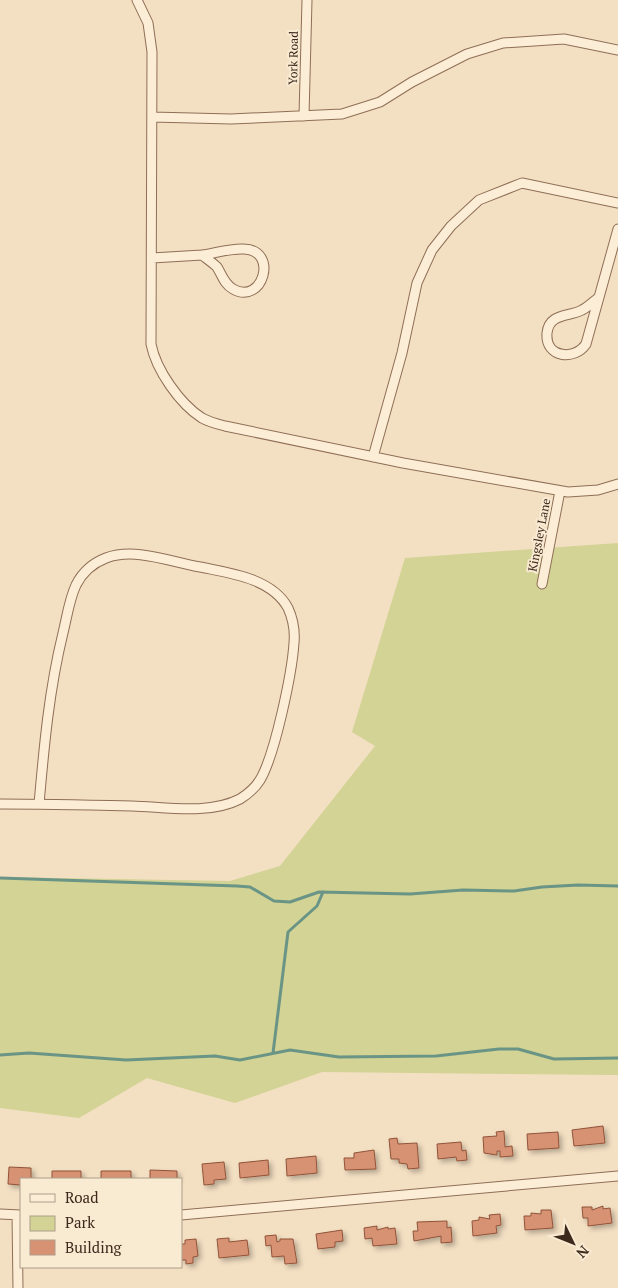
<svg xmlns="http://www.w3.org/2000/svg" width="618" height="1288" font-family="'PT Serif',serif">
<defs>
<filter id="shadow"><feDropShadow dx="3" dy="3" stdDeviation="2.5" flood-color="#0004"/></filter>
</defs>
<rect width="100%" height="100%" fill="#f3dfc2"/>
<!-- green -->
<path fill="#d2d394" d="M618,543V1075L322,1072L235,1103L147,1078L79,1118L0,1108V877L230,881L280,866L375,746L352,732L405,558Z"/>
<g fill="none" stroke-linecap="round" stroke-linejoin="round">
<!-- stream -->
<path stroke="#6a9586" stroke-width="3" d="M0,878L237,886L250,887L274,901L290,902L319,892L410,894L463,890L514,891L542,887L578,885L618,886
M273,1053L288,932L317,906L323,892
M0,1055L29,1053L126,1060L215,1056L240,1060L290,1050L339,1057L436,1056L499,1049H518L554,1059L618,1058"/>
</g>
<!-- building -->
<path fill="#d69273" stroke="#915339" filter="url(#shadow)" d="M603,1126L605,1143L574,1146L572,1130Z
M504,1131L505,1147L512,1146L513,1156L500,1157V1151H497V1155L484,1153L483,1137L497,1136L496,1132Z
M558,1132L559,1148L528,1150L527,1134Z
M397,1138L398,1144L417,1143L419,1168L408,1169L407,1164L399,1163V1159H391L389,1139Z
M461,1142L462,1151L466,1150L467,1160L457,1161L456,1157L438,1159L437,1144Z
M374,1150L376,1169L345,1170L344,1158H354V1153Z
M316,1156L317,1173L287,1176L286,1159Z
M268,1160L269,1175L240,1178L239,1163Z
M224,1162L226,1179L214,1180V1184L204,1185L202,1164Z
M9,1167L31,1168V1179H21V1185L8,1184Z
M150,1170L177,1171V1179H148L150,1178Z
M52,1171H81V1179H52Z
M101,1171H131V1179H101Z
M603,1206V1209L610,1208L612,1223L588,1226V1218H583L582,1207H592V1210Z
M541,1210H551L553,1228L525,1230L524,1216H531V1213L541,1214Z
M500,1214L501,1225L496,1226L497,1233L473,1236L472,1221L479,1220V1217L490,1219L489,1215Z
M447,1221V1228L451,1227L452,1242L441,1243V1236L414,1241L413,1231H418L417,1222Z
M377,1226V1230L388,1227V1229L395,1228L397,1244L373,1246L372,1238L365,1239L364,1228Z
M342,1230L343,1241L335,1242V1247L318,1249L316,1234Z
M276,1235L277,1242L280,1241V1239H293L297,1263L285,1264L284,1256L272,1257L271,1245L266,1246L265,1236Z
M229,1238V1242L247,1240L249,1255L219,1258L217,1239Z
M196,1239L198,1256L193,1257V1263L186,1264V1260H181V1244H185V1240Z"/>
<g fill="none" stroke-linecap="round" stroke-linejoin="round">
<defs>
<path id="street" d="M137,0L148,23L152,52L151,344C156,370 180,404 202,418C209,422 217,424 225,426L403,463L568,492L598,490L618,484
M304,116L307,0
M152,117L231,119L342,114L380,102L412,82L467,54L503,43L564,39L618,50
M152,258L202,255C207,259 213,263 217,267C222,275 224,284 233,289C263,306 279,250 244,249C231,248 216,253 202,255
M598,298C593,302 588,307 582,310C569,317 549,313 547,333C545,358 575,361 586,344L618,229
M373,457L402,353L417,283L432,250L451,226L479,200L522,183L618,203
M542,584L560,491
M0,804C44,804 88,805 132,806C166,807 209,815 240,799C248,794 255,788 260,780C275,755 292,673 294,643C295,632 293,619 288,608C272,578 229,573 200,567C171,562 135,547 106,558C93,563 82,573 76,585C69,600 67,617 63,633C49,690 44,747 39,804
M0,1214L21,1215
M17,1215L18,1288
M181,1215L618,1176"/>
</defs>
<!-- street casing -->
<use href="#street" stroke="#8f6f56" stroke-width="11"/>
<!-- street -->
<use href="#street" stroke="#fcedd6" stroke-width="9"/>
</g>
<g text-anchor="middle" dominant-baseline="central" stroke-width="4" stroke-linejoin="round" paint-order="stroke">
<!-- street labels -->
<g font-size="12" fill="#3d291c" stroke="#f9ead2">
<text transform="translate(293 58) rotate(-89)">York Road</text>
<text transform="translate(539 535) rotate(-79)">Kingsley Lane</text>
</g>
</g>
<!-- legend -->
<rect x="20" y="1178" width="162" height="90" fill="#f9ead2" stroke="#ae9d89"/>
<rect x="30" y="1194" width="25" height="8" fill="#fcedd6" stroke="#ae9d89"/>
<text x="65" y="1203" font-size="15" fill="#3d291c">Road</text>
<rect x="30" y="1216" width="25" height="15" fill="#d2d394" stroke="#ae9d89"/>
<text x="65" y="1228" font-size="15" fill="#3d291c">Park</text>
<rect x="30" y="1240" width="25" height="15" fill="#d69273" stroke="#ae9d89"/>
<text x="65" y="1253" font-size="15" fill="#3d291c">Building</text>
<!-- north arrow -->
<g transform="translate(573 1243) rotate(133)" stroke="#f9ead2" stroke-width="4" paint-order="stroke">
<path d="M0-4L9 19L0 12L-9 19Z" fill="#3d291c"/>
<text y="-8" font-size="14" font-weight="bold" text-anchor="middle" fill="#3d291c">N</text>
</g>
</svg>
